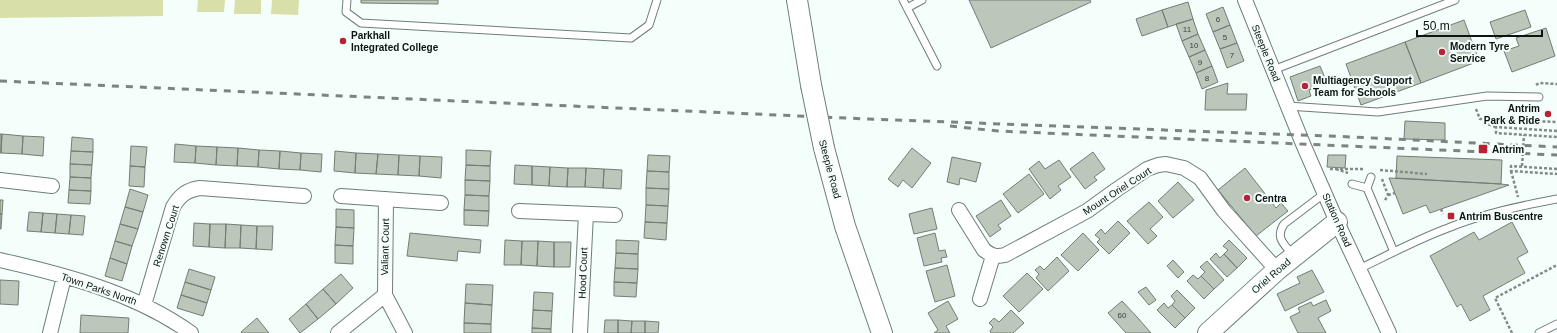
<svg xmlns="http://www.w3.org/2000/svg" width="1557" height="333" font-family="Helvetica,sans-serif">
<rect width="100%" height="100%" fill="#f4fefb"/>
<!-- green -->
<path fill="#d8dfa9" d="M0,0H163V16L0,18Z
M198,0H225L224,12H197Z
M235,0H261V14H234Z
M272,0H299L298,15L271,14Z"/>
<!-- building -->
<path fill="#bcc7bb" stroke="#737d73" d="M361,0H438V4L361,3Z
M969,0H1090L1091,2L991,48Z
M1188,2L1193,19L1168,27L1162,10Z
M1223,7L1230,25L1213,32L1206,14Z
M1162,10L1168,27L1142,36L1136,19Z
M1525,10L1531,27L1496,39L1490,22Z
M1193,19L1198,34L1182,41L1176,24Z
M1464,20L1479,61L1421,83L1405,42Z
M1230,25L1237,43L1220,49L1213,32Z
M1546,28L1555,56L1512,72L1504,51L1519,46L1516,38Z
M1198,34L1205,50L1189,57L1182,41Z
M1405,42L1421,83L1361,105L1346,64Z
M1237,43L1244,61L1227,68L1220,49Z
M1205,50L1212,66L1196,73L1189,57Z
M1212,66L1218,82L1202,89L1196,73Z
M1320,66L1327,83L1309,90L1311,96L1298,101L1290,77Z
M1228,83L1227,94H1247L1246,110H1205L1206,90Z
M1405,121L1445,123V140L1404,139Z
M0,134H2L1,153H0Z
M2,134L23,136L22,154L1,153Z
M23,136L44,137L43,156L22,154Z
M72,137L93,139V152L71,151Z
M175,144L196,146L195,163L174,162Z
M131,146L147,147L145,167L130,166Z
M196,146L217,147L216,165L195,163Z
M217,147L238,148L237,166L216,165Z
M238,148L259,150L258,167L237,166Z
M912,148L931,163L912,188L903,180L898,187L888,179Z
M259,150L280,151L279,169L258,167Z
M466,150L491,151L490,166L466,165Z
M71,151L93,152L92,165L70,164Z
M280,151L301,153L300,170L279,169Z
M335,151L356,153L355,173L334,171Z
M1093,152L1105,169L1094,177L1097,180L1085,189L1070,169Z
M301,153L322,154L321,172L300,170Z
M356,153L378,154L376,174L355,173Z
M378,154L399,155L398,175L376,174Z
M399,155L420,156L419,176L398,175Z
M648,155L670,156L669,172L647,171Z
M1328,155H1346L1345,168L1327,167Z
M420,156L442,157L441,178L419,176Z
M1397,156L1502,160L1501,184L1396,178Z
M952,157L981,163L976,182L960,178L959,185L947,182Z
M1059,160L1071,177L1058,186L1061,190L1050,199L1029,169L1039,161L1045,169Z
M70,164L92,165L91,178L70,177Z
M466,165L490,166V181L465,180Z
M515,165L532,166V185L514,184Z
M130,166L145,167L144,187L129,186Z
M532,166L550,167L549,186L532,185Z
M550,167L568,168L567,187L549,186Z
M568,168H586L585,187H567Z
M586,168L604,169L603,188L585,187Z
M1245,168L1276,208L1281,203L1288,211L1256,236L1218,190Z
M604,169L622,170L621,189L603,188Z
M647,171L669,172V189L646,188Z
M1029,174L1044,194L1018,213L1003,194Z
M70,177L91,178V191L69,190Z
M1389,178L1501,184L1509,185L1430,213L1426,205L1403,214Z
M465,180L490,181L489,196L465,195Z
M1178,182L1194,200L1173,218L1158,201Z
M646,188L669,189L668,206L646,205Z
M130,189L148,195L143,212L125,207Z
M69,190L91,191L90,204L68,203Z
M465,195L489,196V211L464,210Z
M0,200H3L2,214H0Z
M1001,200L1011,216L998,225L1001,229L990,237L976,216Z
M1149,202L1163,217L1150,229L1157,236L1148,244L1127,221Z
M646,205L668,206L667,223L645,222Z
M125,207L143,212L138,229L120,224Z
M932,208L937,229L914,234L909,214Z
M336,209L354,210V228L336,227Z
M464,210L489,211L488,226L464,225Z
M29,212L43,213L41,232L27,231Z
M43,213L57,214L55,233L41,232Z
M0,214H2L1,229H0Z
M57,214L71,215L69,234L55,233Z
M71,215L85,216L83,235L69,234Z
M1118,221L1130,233L1109,254L1097,242L1100,239L1095,235L1101,229L1105,234Z
M645,222L667,223L666,240L644,238Z
M1512,222L1528,252L1517,258L1525,273L1483,296L1490,310L1470,321L1461,304L1457,307L1430,256L1474,232L1479,240Z
M194,223L210,224L209,247L193,246Z
M120,224L138,229L132,246L115,241Z
M210,224H226L225,248L209,247Z
M226,224L241,225L240,248H225Z
M241,225L257,226L256,249L240,248Z
M257,226H273L272,250L256,249Z
M336,227L354,228L353,246L335,245Z
M410,233L481,240L480,253L458,251L457,261L407,256Z
M935,233L939,251L945,250L947,257L941,258L942,262L924,266L917,238Z
M1083,233L1099,250L1078,271L1061,255Z
M505,240L522,241L521,265H504Z
M616,240L639,241L638,254L616,253Z
M1229,240L1247,258L1237,268L1224,254L1228,250L1223,246Z
M115,241L132,246L127,264L110,258Z
M522,241H538L537,266L521,265Z
M538,241L554,242V267L537,266Z
M554,242H571L570,267H554Z
M335,245L353,246V264L335,263Z
M616,253L638,254V269L615,268Z
M1216,253L1220,258L1224,254L1237,268L1227,277L1210,259Z
M1057,257L1069,271L1048,291L1036,278L1039,274L1035,270L1040,266L1044,270Z
M110,258L127,264L122,281L105,276Z
M1173,260L1184,272L1178,278L1167,266Z
M1207,261L1224,280L1214,289L1201,276L1205,272L1200,267Z
M947,265L955,296L935,302L926,271Z
M615,268L638,269L637,283L614,282Z
M189,269L215,277L211,290L185,282Z
M1312,270L1324,292L1285,311L1277,294L1300,283L1297,277Z
M1027,273L1043,289L1019,312L1003,296Z
M341,274L353,288L336,304L323,289Z
M1193,275L1198,279L1201,276L1214,289L1204,299L1187,281Z
M0,280L19,281L18,305L0,304Z
M185,282L211,290L207,303L181,295Z
M614,282L637,283L636,297L614,296Z
M466,284L493,285L492,305L465,303Z
M1146,287L1156,300L1149,305L1138,292Z
M323,289L336,304L318,319L306,304Z
M1177,290L1195,308L1185,318L1172,305L1175,301L1171,296Z
M534,292L553,293L552,311L533,310Z
M181,295L207,303L203,316L177,308Z
M1326,300L1331,311L1318,318L1326,333H1298L1290,317L1300,312L1298,308L1311,302L1313,306Z
M948,301L958,319L946,326L950,333H934L938,330L928,313Z
M1122,301L1137,317L1151,333H1126L1108,313Z
M465,303L492,305L491,324L464,323Z
M1164,303L1168,308L1172,305L1185,318L1175,328L1157,310Z
M306,304L318,319L300,333L289,319Z
M533,310L552,311L551,329L532,328Z
M1011,310L1024,323L1013,333H991L990,331L993,327L989,323L994,318L999,322Z
M81,315L129,318L128,333H80Z
M257,318L269,333H242L241,332Z
M605,320H618V333H604Z
M618,320L632,321L631,333H618Z
M632,321H645V333H631Z
M645,321L659,322L658,333H645Z
M464,323L491,324V333H464Z
M532,328L551,329V333H532Z"/>
<g fill="none" stroke-linecap="round" stroke-linejoin="round">
<defs>
<path id="lane" d="M347,0L346,12L361,23L631,38L649,25L657,0
M903,0L937,66
M907,8L922,0
M1273,70L1455,0
M1287,106L1378,112L1487,96L1539,97
M1371,177L1367,188L1394,252
M1352,184L1367,188
M1293,255C1284,244 1275,238 1284,224L1325,193
M1359,269C1388,255 1418,239 1448,228C1482,214 1520,206 1557,199
M1539,333L1557,324"/>
<path id="street" d="M1245,0L1303,144L1337,222L1389,333
M0,180L52,186
M341,196L441,203
M386,199L385,295L405,333
M959,210L984,250C992,256 996,257 1005,255L1087,211L1116,190L1147,169L1158,165L1166,164L1184,168L1200,178L1224,211L1277,270
M519,211L615,215
M0,260C66,275 135,293 191,333
M980,299L993,256
M144,305L173,207C180,195 187,190 200,188L304,196
M50,333L64,277
M338,333L385,295
M580,333L586,214"/>
<path id="secondary" d="M797,0L811,85
M824,148L845,226L882,333
M1208,333L1277,270L1337,222"/>
</defs>
<!-- lane casing -->
<use href="#lane" stroke="#6e7e79" stroke-width="9"/>
<!-- street casing -->
<use href="#street" stroke="#6e7e79" stroke-width="16"/>
<!-- secondary casing -->
<use href="#secondary" stroke="#6e7e79" stroke-width="22"/>
<!-- path -->
<path stroke="#838b89" stroke-width="2.5" stroke-dasharray="3 2" stroke-linecap="butt" d="M1536,85L1539,83L1557,84
M1476,109L1480,119H1487
M1496,127L1487,124V119L1557,122
M1557,131L1496,127V133L1557,137
M1330,169H1363
M1336,169L1348,173
M1557,169L1511,166V171L1557,174
M1380,170L1427,174
M1511,171L1518,197
M1382,179L1388,195L1384,202
M1388,195L1395,193
M1441,209L1443,214
M1512,333L1495,298L1557,265"/>
<!-- lane -->
<use href="#lane" stroke="#fff" stroke-width="7"/>
<!-- street -->
<use href="#street" stroke="#fff" stroke-width="14"/>
<!-- secondary -->
<use href="#secondary" stroke="#fff" stroke-width="20"/>
<!-- rail -->
<path stroke="#7c8482" stroke-width="3" stroke-dasharray="7 7" stroke-linecap="butt" d="M0,81L868,119L1353,137L1557,147
M950,126L998,131L1557,155"/>
<defs>
<path id="secondary-bridge" d="M811,85L824,148"/>
</defs>
<!-- secondary-bridge casing -->
<use href="#secondary-bridge" stroke="#6e7e79" stroke-width="22" stroke-linecap="butt"/>
<!-- path-bridge -->
<path stroke="#838b89" stroke-width="2.5" stroke-dasharray="3 2" stroke-linecap="butt" d="M1522,166L1524,135"/>
<!-- secondary-bridge -->
<use href="#secondary-bridge" stroke="#fff" stroke-width="20"/>
</g>
<!-- markers -->
<g fill="#b52334" stroke="#f4fefb" stroke-width="1.5">
<circle cx="343" cy="41" r="4"/>
<circle cx="1442" cy="52" r="4"/>
<circle cx="1305" cy="86" r="4"/>
<circle cx="1548" cy="114" r="4"/>
<rect x="1478" y="144" width="10" height="10" rx="2"/>
<circle cx="1247" cy="198" r="4"/>
<rect x="1447" y="212" width="8" height="8" rx="2"/>
</g>
<g text-anchor="middle" dominant-baseline="central" stroke-width="4" stroke-linejoin="round" paint-order="stroke">
<!-- number labels -->
<g font-size="8" fill="#39403c">
<text x="1218" y="19">6</text>
<text x="1187" y="29">11</text>
<text x="1225" y="37">5</text>
<text x="1194" y="45">10</text>
<text x="1232" y="55">7</text>
<text x="1200" y="62">9</text>
<text x="1207" y="78">8</text>
<text x="1122" y="315">60</text>
</g>
<!-- poi labels -->
<g font-size="10" font-weight="bold" fill="#0d1312" stroke="#f4fefb" text-anchor="start">
<text x="351" y="35">Parkhall<tspan x="351" dy="12">Integrated College</tspan></text>
<text x="1450" y="46">Modern Tyre<tspan x="1450" dy="12">Service</tspan></text>
<text x="1313" y="80">Multiagency Support<tspan x="1313" dy="12">Team for Schools</tspan></text>
<text x="1540" y="108" text-anchor="end">Antrim<tspan x="1540" dy="12">Park &amp; Ride</tspan></text>
<text x="1492" y="149">Antrim</text>
<text x="1255" y="198">Centra</text>
<text x="1459" y="216">Antrim Buscentre</text>
</g>
<!-- street labels -->
<g font-size="10" fill="#0d1312" stroke="#f4fefb">
<text transform="translate(1266 53) rotate(68)">Steeple Road</text>
<text transform="translate(830 169) rotate(75)">Steeple Road</text>
<text transform="translate(1117 191) rotate(-33)">Mount Oriel Court</text>
<text transform="translate(1337 220) rotate(66)">Station Road</text>
<text transform="translate(166 236) rotate(-72)">Renown Court</text>
<text transform="translate(385 247) rotate(-89)">Valiant Court</text>
<text transform="translate(583 273) rotate(-88)">Hood Court</text>
<text transform="translate(1271 276) rotate(-41)">Oriel Road</text>
<text transform="translate(99 289) rotate(19)">Town Parks North</text>
</g>
</g>
<!-- scale -->
<path d="M1417 30v6h125v-6" fill="none" stroke="#0d1312" stroke-width="2"/>
<text x="1423" y="30" font-size="12" fill="#0d1312" stroke="#f4fefb" stroke-width="3" paint-order="stroke">50 m</text>
</svg>
